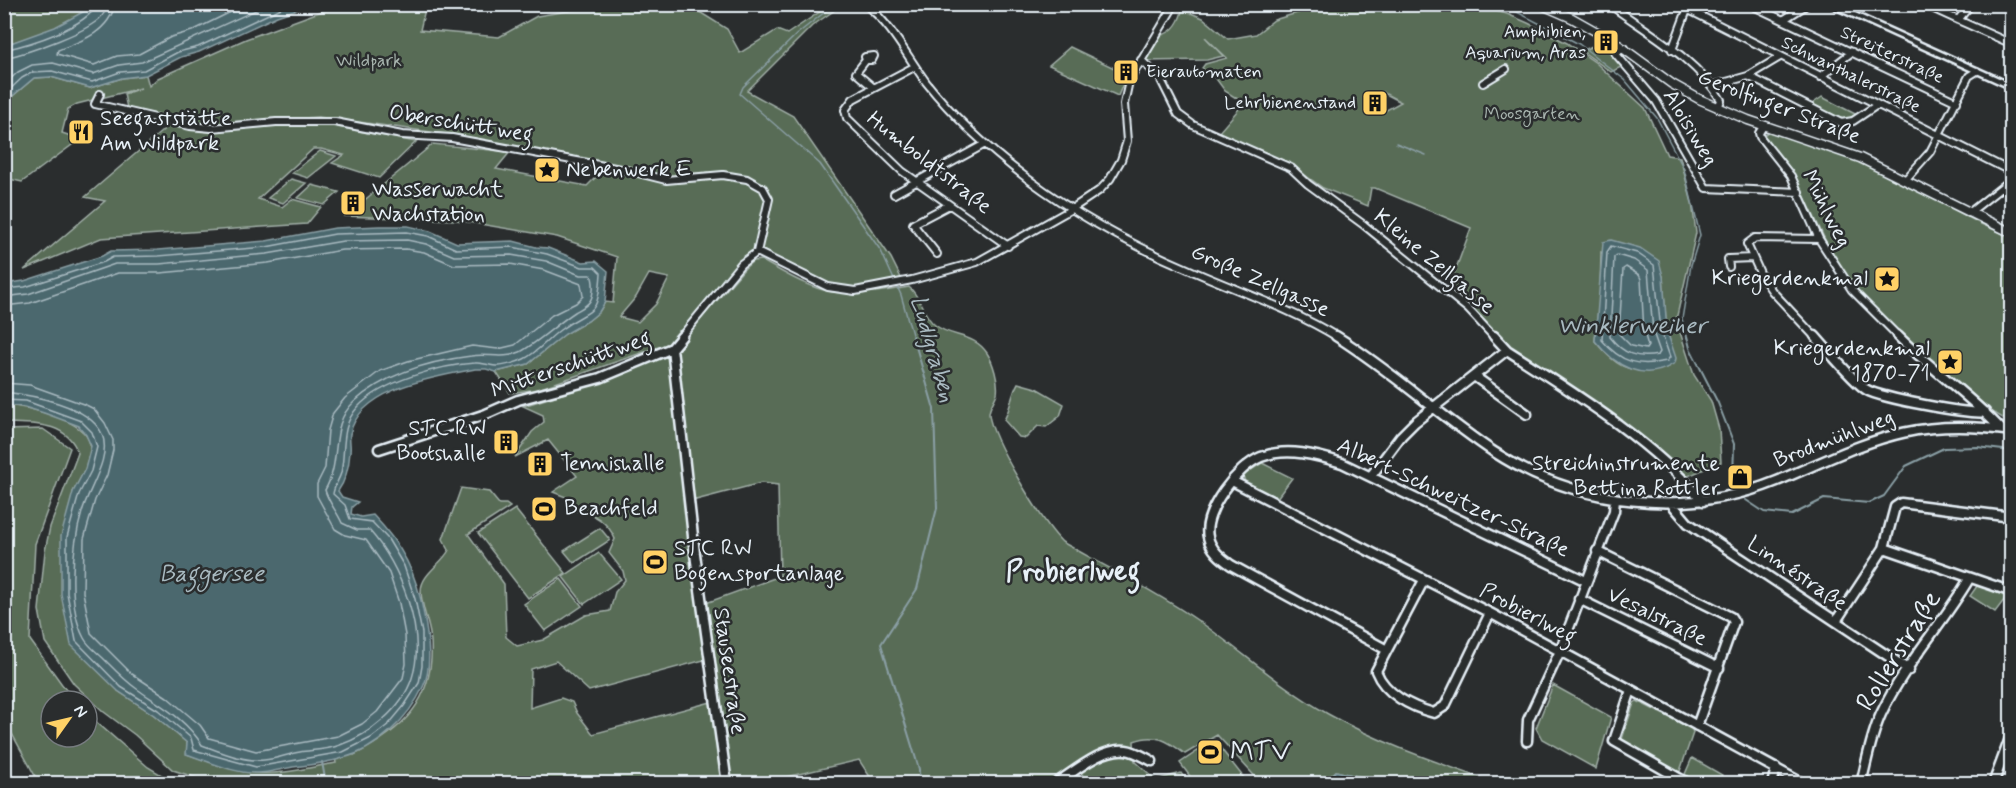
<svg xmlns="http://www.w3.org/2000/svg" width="2016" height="788" font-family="Mynerve,sans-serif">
<rect width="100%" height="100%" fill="#2a2d2e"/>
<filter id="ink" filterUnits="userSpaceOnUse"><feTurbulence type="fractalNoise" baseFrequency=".0167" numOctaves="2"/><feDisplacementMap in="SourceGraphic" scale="12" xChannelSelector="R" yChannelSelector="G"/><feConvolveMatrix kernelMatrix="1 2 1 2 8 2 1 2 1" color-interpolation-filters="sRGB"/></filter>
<g filter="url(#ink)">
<!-- green -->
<path fill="#596c56" stroke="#a0aea7" stroke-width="1.5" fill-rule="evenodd" d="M1469,4L1507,14L1528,23L1567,43L1596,63L1645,108L1667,155L1680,157L1692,203L1696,233L1676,320L1694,375L1711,401L1719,429L1721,462L1686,477L1508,348L1448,290L1471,228L1375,188H1371L1368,206L1323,188L1292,166L1220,134L1219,132L1244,103L1225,91L1217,80L1202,68L1205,64L1227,58L1205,37L1223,56L1207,60L1145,61L1156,44L1153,43L1158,33L1162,35C1175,31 1181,19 1183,6L1174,5H1187L1188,12L1203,18L1228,39L1256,34L1274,20L1307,10L1313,5ZM1382,92L1401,102L1383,112L1366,102ZM1601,252L1663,276L1669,367C1632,374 1619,371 1595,341L1600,290Z
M4,5H88C71,28 31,36 5,45Z
M338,5H426L420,30L499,37L537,16L604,5H657L698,11L727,29L740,53L777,30L787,34L830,5H842L812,26L747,91L793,116L891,258L902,280C886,283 868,289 852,288C816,286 784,262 754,245L755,251L739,263L670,343L538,389L510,393L496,372L528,364L565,334L588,321L599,312L605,302L613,303L617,257L557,237L456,220L345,216L433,144L510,152L496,169L587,186L605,168L453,135L351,121L318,117L214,124L191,122L127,108L124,94L141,88L77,104L68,109L62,133L80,139L22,182L5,178V112L10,106L8,100L34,78L51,77L90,88L122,78L146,75L149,86L158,78L246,39ZM649,274L669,278L656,304L638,322L619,317L636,297Z
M1607,39L1617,47L1611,51L1623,66L1611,72L1582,51Z
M1070,47L1127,74L1118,96L1049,65Z
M1822,97L1857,115L1841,121L1809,106Z
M316,123L416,142L379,178L332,163L344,155L321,149H313L258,199L282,207L292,199L321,207L307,224L101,238L24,270L105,201L85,197L168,126C218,132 266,126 316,123Z
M1769,131L1843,154L1890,175L1981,224L2011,237V423L1986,408L1920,354L1857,292L1834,259L1799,184L1764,135Z
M320,151L336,156L308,178L292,173Z
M291,179L306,183L283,203L268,198Z
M312,185L339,192L324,205L298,198Z
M761,260C825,297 836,299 909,287C921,297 923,316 935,325C951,338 974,333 987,353C993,362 999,382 997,393C995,400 989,407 989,414C991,439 1043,523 1062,542C1109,568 1158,593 1203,624C1245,654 1283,689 1328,714C1378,742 1430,760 1484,779L1487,783H1386L1336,771L1322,783H1261L1217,735L1185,754C1167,740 1156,733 1134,741L1135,761L1156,780L1181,773L1188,783H1089L1076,767L1045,783H874L859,760L760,783H731L706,603L780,576L778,485L761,483L692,501L675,349L745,268L753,261Z
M669,355L704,660L589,691L556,661L531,669L530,708L561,698L572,702L577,713L593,734L711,702L722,783L209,782L173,770L135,735L104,712L74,684L45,642L39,610L45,551L50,527L78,453C67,421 33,424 5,423V405C27,407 85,419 90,444C93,459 80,479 73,492L118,691L154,715L187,743V754C209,761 232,772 256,773C282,775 310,767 336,763L335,757L352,749L354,755C403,730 435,700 431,641C430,624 421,607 421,591C421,574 442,564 449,550L443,539L461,488L489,492L499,504H506L510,507L468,534L504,584L506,637L517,646L543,640L586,615L610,611L615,592L625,580L623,571L609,553L615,539C609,524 593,511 576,511L571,499L553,492L577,476L548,440L515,457L532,432L544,422L543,415L523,406L613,378Z
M1018,383L1036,388L1064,404L1060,416L1046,427L1038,426L1026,438L1019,437L1004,420C1011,408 1011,395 1018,383Z
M43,429L70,448L35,544L30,640L74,701H51V737H87V714L148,767L175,783H39L5,721V430Z
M1262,463L1292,478L1277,498L1245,483L1243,475Z
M515,509L566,573L528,598L478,533Z
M600,528L610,540L574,563L564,551Z
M599,553L621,579L584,604L563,577Z
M561,579L582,606L545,631L524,604Z
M1977,586L2008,595L1995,612L1970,596Z
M1553,685L1611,717L1596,769L1542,739L1536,728Z
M1637,701L1692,729L1693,733L1679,774L1627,744L1622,739L1634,703Z
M1214,740L1248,783H1195L1180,763Z
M1692,758L1722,775L1719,783C1705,784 1695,785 1685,774Z"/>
<!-- water -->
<path fill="#4b686e" stroke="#8a9fa5" stroke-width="1.5" d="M96,5V4L310,5L277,16L199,52L181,57L146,75L122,78L90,88L51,77L34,78L8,100L10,106L5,112V45L55,27Z
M379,226H408L430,231L457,243L513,241L536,247L548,248L583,262L596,261L608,271L605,302L599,312L588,321L565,334L528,364L496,372L486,369H475C437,377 360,387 350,434C349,440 351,446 350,452C349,467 346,480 338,491L342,497L358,502L352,507L351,514L361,517L373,515C402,545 417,574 424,615C428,636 433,667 423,687C409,718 376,750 343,758C327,763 310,765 293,767C281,769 269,773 257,773C234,774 208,761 186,754L187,743L154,715L118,691L71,645L61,594V536L73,492L85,469L91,446L86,435L79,426L44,413L24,407L5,405V284L24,281L102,256L111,251L158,250L266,241L335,228Z
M1611,240L1640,248L1659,261L1663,276L1667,331L1676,358L1675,363C1644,384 1615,366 1595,341L1603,242Z
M1336,771L1386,783H1322Z"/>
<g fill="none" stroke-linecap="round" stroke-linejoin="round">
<!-- shore -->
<path stroke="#a9bac1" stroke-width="1.5" d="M115,4C109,32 82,41 58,50L57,54L94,65L117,56L139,54L171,37L192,31L247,4
M4,50C31,44 84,28 98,4
M4,58C24,54 95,31 104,13C105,11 106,6 106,4
M4,85L18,72L32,65L53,63L93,74L119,65L142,62L269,4
M4,95L22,78L33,72L52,71L92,82L120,72L144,70L178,52L198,47L290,4
M1611,246L1637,253L1654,265L1661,331L1670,357L1667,361C1638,367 1621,363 1602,340L1607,252Z
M1617,255L1634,260L1648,270L1653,332L1660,352L1658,355C1637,359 1623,354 1610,337L1614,257Z
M1626,267L1639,275L1641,279L1644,332L1648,346L1646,349L1631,346L1619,334L1623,269Z
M4,289L25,287L104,262L113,257L158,256L266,247L335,234L407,232L428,236L456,249L512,247L547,254L582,267H595L601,273C598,320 592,306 560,330C548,339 537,353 524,359C518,362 505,366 498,366C490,366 483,362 475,363C441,365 381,381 357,408C340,427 346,449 341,473C339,480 334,486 333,494L345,505L350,519L372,522L388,539L404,566L415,599L422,633V666L419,683L404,706L389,724L371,738L343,752L256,767L194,750L191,738L158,710L121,687L76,641L67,593V537L79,494L91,471L97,447L92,432L81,421L26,401L4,400
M4,297L28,294L115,264H159L267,254L343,241L407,240L426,244L454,256L511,255L546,261L580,275H591C594,281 594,295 590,301C587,306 580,309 575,312C558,323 536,344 520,352C503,360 488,353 471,356C430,361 385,374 354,402C328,426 343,459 325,490C328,502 337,511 342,523L357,530H369C400,565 427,631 412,678C402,709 369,735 340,745C327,750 313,750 300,752C288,754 276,759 264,760C243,762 221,752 202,745C186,719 161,706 137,689C124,680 114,669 103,658C97,652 88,646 84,638C67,607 72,546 82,512C88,489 112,458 102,434C89,405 32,395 4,392
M4,306L30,303L118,273H160L268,263L342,250L406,249L424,252L454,265L510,264L544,270L581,284L583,296L576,303L552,315L515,345L498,349L472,346L408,361L380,371L345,398L333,413L328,430L325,468L317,484V496L335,529L345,535L366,540L389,573L399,603L405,635L406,664L403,678L377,712L362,724L338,736L256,751L209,738L200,725L167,697L132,674L91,633L83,592L84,539L95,500L107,475L113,450V440L105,423L94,409L86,405L30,385L4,383"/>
<!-- stream-far1 -->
<path stroke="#8a9fa5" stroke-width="1.5" d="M835,4L797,34L743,87L740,94L820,164L881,251L901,295L913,338
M1486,4L1517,12L1579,44L1625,80L1657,118L1684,169L1700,235L1691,265L1682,319L1687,338
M1396,143L1426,155"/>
<!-- stream -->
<path stroke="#8a9fa5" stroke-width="2" d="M913,336L934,409L937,508L917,589L881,644L919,769V784
M1687,336L1690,348L1718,403L1734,444L1733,480L1735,487
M1746,500L1764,512L1792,515L1824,499L1869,503L1884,496L1906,466L1944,448L1977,447L2012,451
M322,762L326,784"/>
<defs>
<path id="minor-far1" d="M865,4C892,25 906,55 926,82C955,119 991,151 1028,179C1078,216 1133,246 1190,270C1240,292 1292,309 1339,338
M1609,4C1647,32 1697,59 1721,100L1718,108
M1677,4L2012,172
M1749,4L1957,102
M1923,4L1958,20
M1971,4L1958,20L2012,44
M1783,20L1808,4
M1625,48L1615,53L1656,101L1706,188L1799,192
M1672,50L1687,10
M874,56L872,60H866L865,57Z
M866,60L856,73L874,88
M1141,60L1160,78L1178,114L1193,125L1291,168L1308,184L1364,225L1468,309L1495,338
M914,67L853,99L845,110L847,118L902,171L1008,246
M1748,76L1841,123L1853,121L1877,105
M1820,77L1852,52
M1483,83L1506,69
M1712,86L1748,76L1780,57
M100,94L95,104L190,126L211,128L276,122H335L402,135L452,138L626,170L666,180L723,175L747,179L763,188L769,199L757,252
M1764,125L1759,133L1760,137L1791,176L1819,239L1852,290L1900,338
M1906,179L1930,152L1969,76L1977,71
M894,194L985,144
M1969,213L2012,179
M937,254L913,224L949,205
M1729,267L1728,259L1752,258
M680,338L741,264L757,252L828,287L855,291L912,280L977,262L1070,210L1100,190L1110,179L1121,160L1127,141L1124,104L1129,81L1175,4
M1816,338L1772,291L1761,275L1747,244L1755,238L1819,239"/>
<path id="minor" d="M1336,336C1392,371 1440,416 1494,452C1577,506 1686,518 1777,481C1868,443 1908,416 2012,431
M1494,336L1507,350C1577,395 1648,438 1703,501
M1815,336C1825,347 1856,385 1867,390C1881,398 1970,415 1985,412
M1898,336C1931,369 1969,395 2001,429
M672,348L695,554L727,784
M1474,376L1527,414
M379,449L486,414L518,400L600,378L672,348L682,336
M1371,476L1401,436L1415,422L1507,350
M1232,481L1490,613L1804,784
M1671,503L1688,523L1909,670
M1884,548L2012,592
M1597,551L1731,617L1734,622L1697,726
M1424,580L1376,671C1385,694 1411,707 1434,713L1445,706L1490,613
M1579,599L1719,668
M1836,621L1884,548L1895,507L1901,503L2012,517
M1387,650L1231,565C1221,558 1211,550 1208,537C1202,512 1238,466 1261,457C1287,447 1317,455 1342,463L1586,581
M1631,690L1614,741L1689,784
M1527,741L1528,720L1560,651L1614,511L1615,499
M1055,784C1074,772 1102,747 1126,750C1135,751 1144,757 1152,761
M1772,784L1776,768
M1861,784C1867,760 1871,736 1881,714C1904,665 1942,625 1969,579
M1993,784L2012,733"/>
<path id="tertiary" d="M1540,4L1572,18L1613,41L1672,84L1699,99L1748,120L1860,158L2012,233"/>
<path id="secondary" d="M1825,4H1835L2012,84V89Z"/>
</defs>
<!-- minor-far1 casing -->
<use href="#minor-far1" stroke="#e8f1f8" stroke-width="10"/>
<!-- minor casing -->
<use href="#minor" stroke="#e8f1f8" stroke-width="13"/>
<!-- tertiary casing -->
<use href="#tertiary" stroke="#e8f1f8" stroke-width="11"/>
<!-- secondary casing -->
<use href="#secondary" stroke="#e8f1f8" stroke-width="5"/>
<!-- minor-far1 -->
<use href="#minor-far1" stroke="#2a2d2e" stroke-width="6"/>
<!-- minor -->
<use href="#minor" stroke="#2a2d2e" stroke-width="8"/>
<!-- tertiary -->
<use href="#tertiary" stroke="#2a2d2e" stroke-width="8"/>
<!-- secondary -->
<use href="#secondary" fill="#2a2d2e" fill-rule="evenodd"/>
</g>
</g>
<!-- icons -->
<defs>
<symbol id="building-square" viewBox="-11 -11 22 22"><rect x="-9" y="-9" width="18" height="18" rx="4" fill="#ffd166" stroke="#2a2d2e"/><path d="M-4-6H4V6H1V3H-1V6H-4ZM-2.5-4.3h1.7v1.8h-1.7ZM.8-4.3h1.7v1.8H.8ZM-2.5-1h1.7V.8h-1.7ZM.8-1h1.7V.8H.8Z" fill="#111"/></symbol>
<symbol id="restaurant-square" viewBox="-11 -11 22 22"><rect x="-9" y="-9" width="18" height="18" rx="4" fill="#ffd166" stroke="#2a2d2e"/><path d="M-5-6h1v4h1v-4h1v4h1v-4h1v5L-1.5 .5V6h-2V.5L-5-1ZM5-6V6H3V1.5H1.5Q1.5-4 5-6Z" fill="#111"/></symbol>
<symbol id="sight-square" viewBox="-11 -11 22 22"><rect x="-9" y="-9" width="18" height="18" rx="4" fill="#ffd166" stroke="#2a2d2e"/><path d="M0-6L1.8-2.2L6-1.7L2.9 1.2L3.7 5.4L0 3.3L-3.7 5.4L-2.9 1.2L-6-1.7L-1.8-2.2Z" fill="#111"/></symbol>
<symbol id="shop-square" viewBox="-11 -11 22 22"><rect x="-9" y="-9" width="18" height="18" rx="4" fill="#ffd166" stroke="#2a2d2e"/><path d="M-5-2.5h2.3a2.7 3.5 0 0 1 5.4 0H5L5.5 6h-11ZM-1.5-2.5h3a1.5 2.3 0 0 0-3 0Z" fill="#111"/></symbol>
<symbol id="stadium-square" viewBox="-11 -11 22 22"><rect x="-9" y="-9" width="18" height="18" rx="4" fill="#ffd166" stroke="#2a2d2e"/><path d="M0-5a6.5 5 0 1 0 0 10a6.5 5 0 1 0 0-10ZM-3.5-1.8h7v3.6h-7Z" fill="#111"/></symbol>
</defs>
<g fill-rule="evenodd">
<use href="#building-square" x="1591" y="27" width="30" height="30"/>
<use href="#building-square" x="1111" y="57" width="30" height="30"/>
<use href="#building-square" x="1360" y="88" width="30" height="30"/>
<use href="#restaurant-square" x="66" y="117" width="30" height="30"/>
<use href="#sight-square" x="532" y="155" width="30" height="30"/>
<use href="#building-square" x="338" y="188" width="30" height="30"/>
<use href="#sight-square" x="1872" y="264" width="30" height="30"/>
<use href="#sight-square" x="1935" y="347" width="30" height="30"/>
<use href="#building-square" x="491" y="427" width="30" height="30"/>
<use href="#building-square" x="525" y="449" width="30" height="30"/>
<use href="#shop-square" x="1725" y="462" width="30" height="30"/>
<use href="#stadium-square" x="529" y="494" width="30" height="30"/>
<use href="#stadium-square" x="640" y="547" width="30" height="30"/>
<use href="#stadium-square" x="1195" y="737" width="30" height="30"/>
</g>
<g text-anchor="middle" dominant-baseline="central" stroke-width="5" stroke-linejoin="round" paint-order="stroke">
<!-- far-poi labels -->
<g font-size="18" fill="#e8f1f8" stroke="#2a2d2e" text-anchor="end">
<text x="1586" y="32">Amphibien,<tspan x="1586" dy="21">Aquarium, Aras</tspan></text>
<text x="1146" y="72" text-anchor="start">Eierautomaten</text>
<text x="1356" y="103">Lehrbienenstand</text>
</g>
<!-- far-street labels -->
<g font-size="18" fill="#e8f1f8" stroke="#2a2d2e">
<text transform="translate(1892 55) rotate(25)">Streiterstraße</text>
<text transform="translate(1851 75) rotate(26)">Schwanthalerstraße</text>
</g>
<!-- far-park labels -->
<g font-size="18" fill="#a8b5af" stroke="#2a2d2e">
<text x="369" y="61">Wildpark</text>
<text x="1532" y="114">Moosgarten</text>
</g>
<!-- street labels -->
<g font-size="22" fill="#e8f1f8" stroke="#2a2d2e">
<text transform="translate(1779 107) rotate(21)">Gerolfinger Straße</text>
<text transform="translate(461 124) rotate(9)">Oberschüttweg</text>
<text transform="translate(1690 128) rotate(59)">Aloisiweg</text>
<text transform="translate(929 163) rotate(38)">Humboldtstraße</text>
<text transform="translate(1826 209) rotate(63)">Mühlweg</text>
<text transform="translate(1434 262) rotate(40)">Kleine Zellgasse</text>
<text transform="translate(1260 281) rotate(24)">Große Zellgasse</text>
<text transform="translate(571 365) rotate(-19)">Mitterschüttweg</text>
<text transform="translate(1834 439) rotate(-21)">Brodmühlweg</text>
<text transform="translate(1453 498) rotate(25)">Albert-Schweitzer-Straße</text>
<text transform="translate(1797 574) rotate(34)">Linnéstraße</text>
<text transform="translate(1528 614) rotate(28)">Probierlweg</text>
<text transform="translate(1657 617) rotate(26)">Vesalstraße</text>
<text transform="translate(729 671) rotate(82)">Stauseestraße</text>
</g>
<!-- poi labels -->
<g font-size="22" fill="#e8f1f8" stroke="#2a2d2e" text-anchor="start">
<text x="100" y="119">Seegaststätte<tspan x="100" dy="25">Am Wildpark</tspan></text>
<text x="566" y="170">Nebenwerk E</text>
<text x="372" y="190">Wasserwacht<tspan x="372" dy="25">Wachstation</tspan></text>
<text x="1868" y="279" text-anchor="end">Kriegerdenkmal</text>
<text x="1930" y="349" text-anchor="end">Kriegerdenkmal<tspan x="1930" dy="25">1870-71</tspan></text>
<text x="486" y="429" text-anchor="end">STC RW<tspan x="486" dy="25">Bootshalle</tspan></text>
<text x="560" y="464">Tennishalle</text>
<text x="1720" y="464" text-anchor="end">Streichinstrumente<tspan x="1720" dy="25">Bettina Rottler</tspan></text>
<text x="564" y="509">Beachfeld</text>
<text x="674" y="549">STC RW<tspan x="674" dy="25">Bogensportanlage</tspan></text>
</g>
<!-- water labels -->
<g font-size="24" font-style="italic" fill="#a9bac1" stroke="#2a2d2e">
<text x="1632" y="326">Winklerweiher</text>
<text transform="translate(932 349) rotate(74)">Ludlgraben</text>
<text x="212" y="574">Baggersee</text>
</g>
<!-- near-street labels -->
<g font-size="27" fill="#e8f1f8" stroke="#2a2d2e">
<text transform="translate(1899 651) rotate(-58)">Rollerstraße</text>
</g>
<!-- near-poi labels -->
<g font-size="27" fill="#e8f1f8" stroke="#2a2d2e" text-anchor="start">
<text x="1230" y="752">MTV</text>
</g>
<!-- district labels -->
<g font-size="28" font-weight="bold" fill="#e8f1f8" stroke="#2a2d2e">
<text x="1073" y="572">Probierlweg</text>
</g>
</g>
<!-- margin -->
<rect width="2016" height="788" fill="none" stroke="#2a2d2e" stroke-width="24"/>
<rect x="12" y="12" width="1992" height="764" fill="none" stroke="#e8f1f8" stroke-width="2" filter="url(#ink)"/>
<!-- north arrow -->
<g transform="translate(69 719) rotate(56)"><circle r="28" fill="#2a2d2e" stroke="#767b7f" stroke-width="1.5"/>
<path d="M0-4.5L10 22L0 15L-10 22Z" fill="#ffd166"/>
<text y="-9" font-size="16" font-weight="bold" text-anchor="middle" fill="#e8f1f8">N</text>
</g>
</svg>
